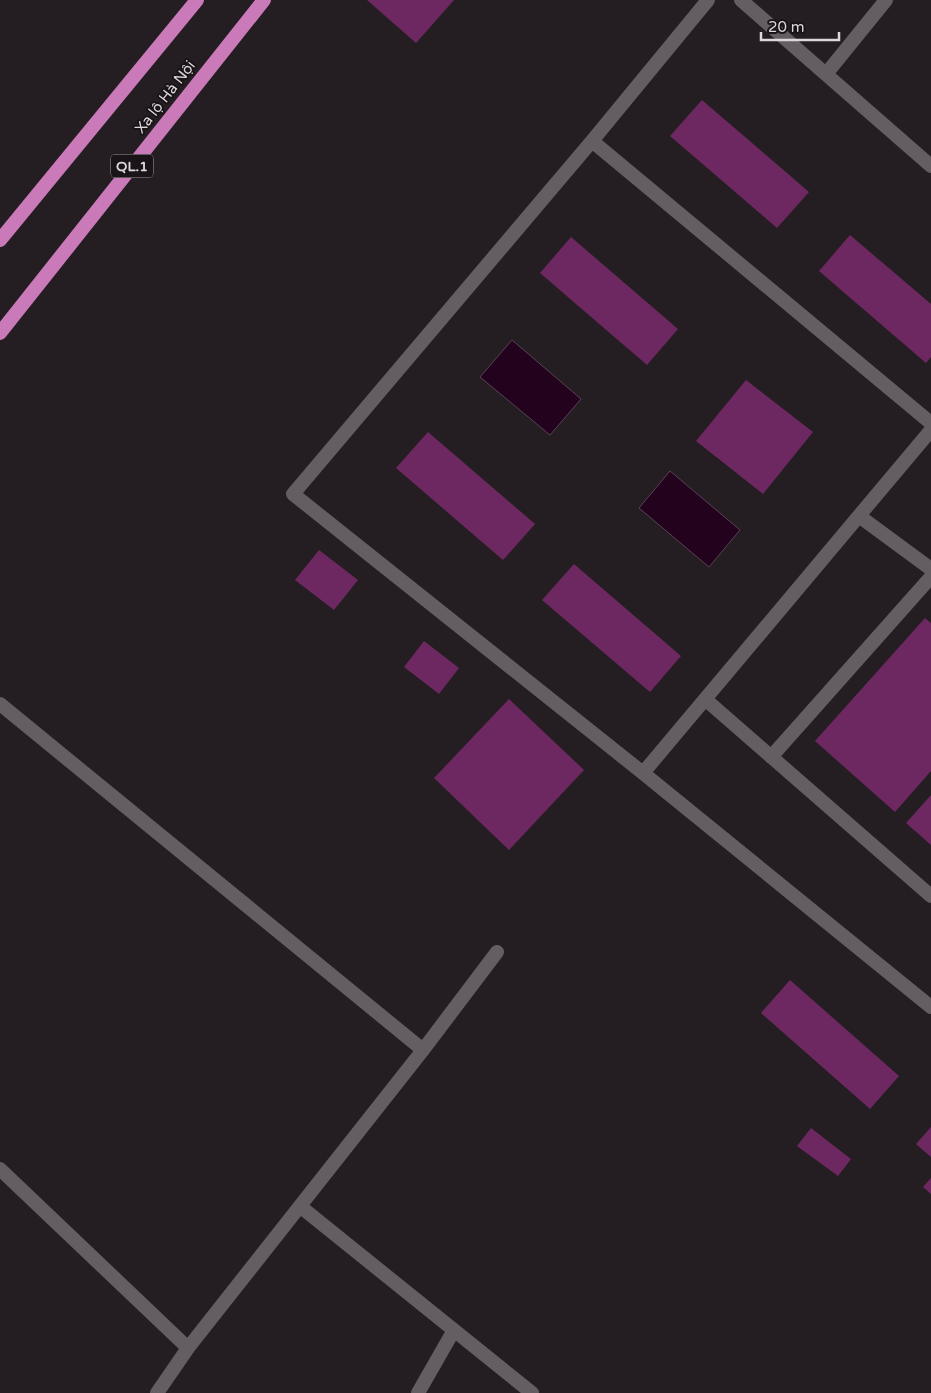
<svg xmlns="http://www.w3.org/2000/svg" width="931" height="1393" font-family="'Varela Round',sans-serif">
<rect width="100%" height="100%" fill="#241e22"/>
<!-- water -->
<path fill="#23021e" stroke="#5a4256" d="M512,340L581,399L550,435L480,377Z
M670,471L740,530L709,567L639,508Z"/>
<!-- building -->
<path fill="#6e2861" d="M367,0H454L416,43Z
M702,100L809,192L777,228L670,136Z
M850,235L931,304V357L926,363L819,271Z
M571,237L678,329L647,365L540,273Z
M746,380L813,432L763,494L696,441Z
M428,432L535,524L503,560L396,468Z
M319,550L358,580L334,610L295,580Z
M574,564L681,656L650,692L542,600Z
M925,618L931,623V771L895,812L815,741Z
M424,641L459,668L439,694L404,667Z
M509,699L584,770L509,850L434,778Z
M931,795V845L906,823Z
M790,980L899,1076L870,1109L761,1013Z
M931,1127V1157L916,1144Z
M811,1128L851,1159L838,1176L797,1146Z
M931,1178V1194L923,1187Z"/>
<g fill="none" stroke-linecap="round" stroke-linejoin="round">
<!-- service -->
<path stroke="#645d62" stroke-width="14" d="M741,0L931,166
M826,74L886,0
M592,141L931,423
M931,430L643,773L931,1007
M859,516L931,569
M705,699L931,896
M771,757L931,577
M643,773L293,494L592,141L708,0"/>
<!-- minor -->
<path stroke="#645d62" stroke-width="14" d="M0,704L423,1050
M0,1169L188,1348
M301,1207L532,1393
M157,1393L188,1348L423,1050L497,952
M418,1393L454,1330"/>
<!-- trunk -->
<path stroke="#ca7ab9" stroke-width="14" d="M0,240L197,0
M0,333L264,0"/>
</g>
<g text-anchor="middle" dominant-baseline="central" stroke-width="4" stroke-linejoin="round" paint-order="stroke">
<!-- shield labels -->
<rect fill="#1a1419" stroke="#a29ca0" stroke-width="1" x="111" y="154.5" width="42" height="23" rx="4"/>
<g font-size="14" font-weight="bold" fill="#dcd7da">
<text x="132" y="166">QL.1</text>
</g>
<!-- street labels -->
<g font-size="15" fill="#dcd7da" stroke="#1a1419">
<text transform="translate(165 97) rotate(-52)">Xa lộ Hà Nội</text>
</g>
</g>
<!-- scale -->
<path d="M761 32v8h78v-8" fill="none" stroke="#dcd7da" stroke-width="2.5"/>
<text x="768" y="32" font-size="15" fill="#dcd7da" stroke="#1a1419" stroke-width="4" paint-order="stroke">20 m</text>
</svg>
